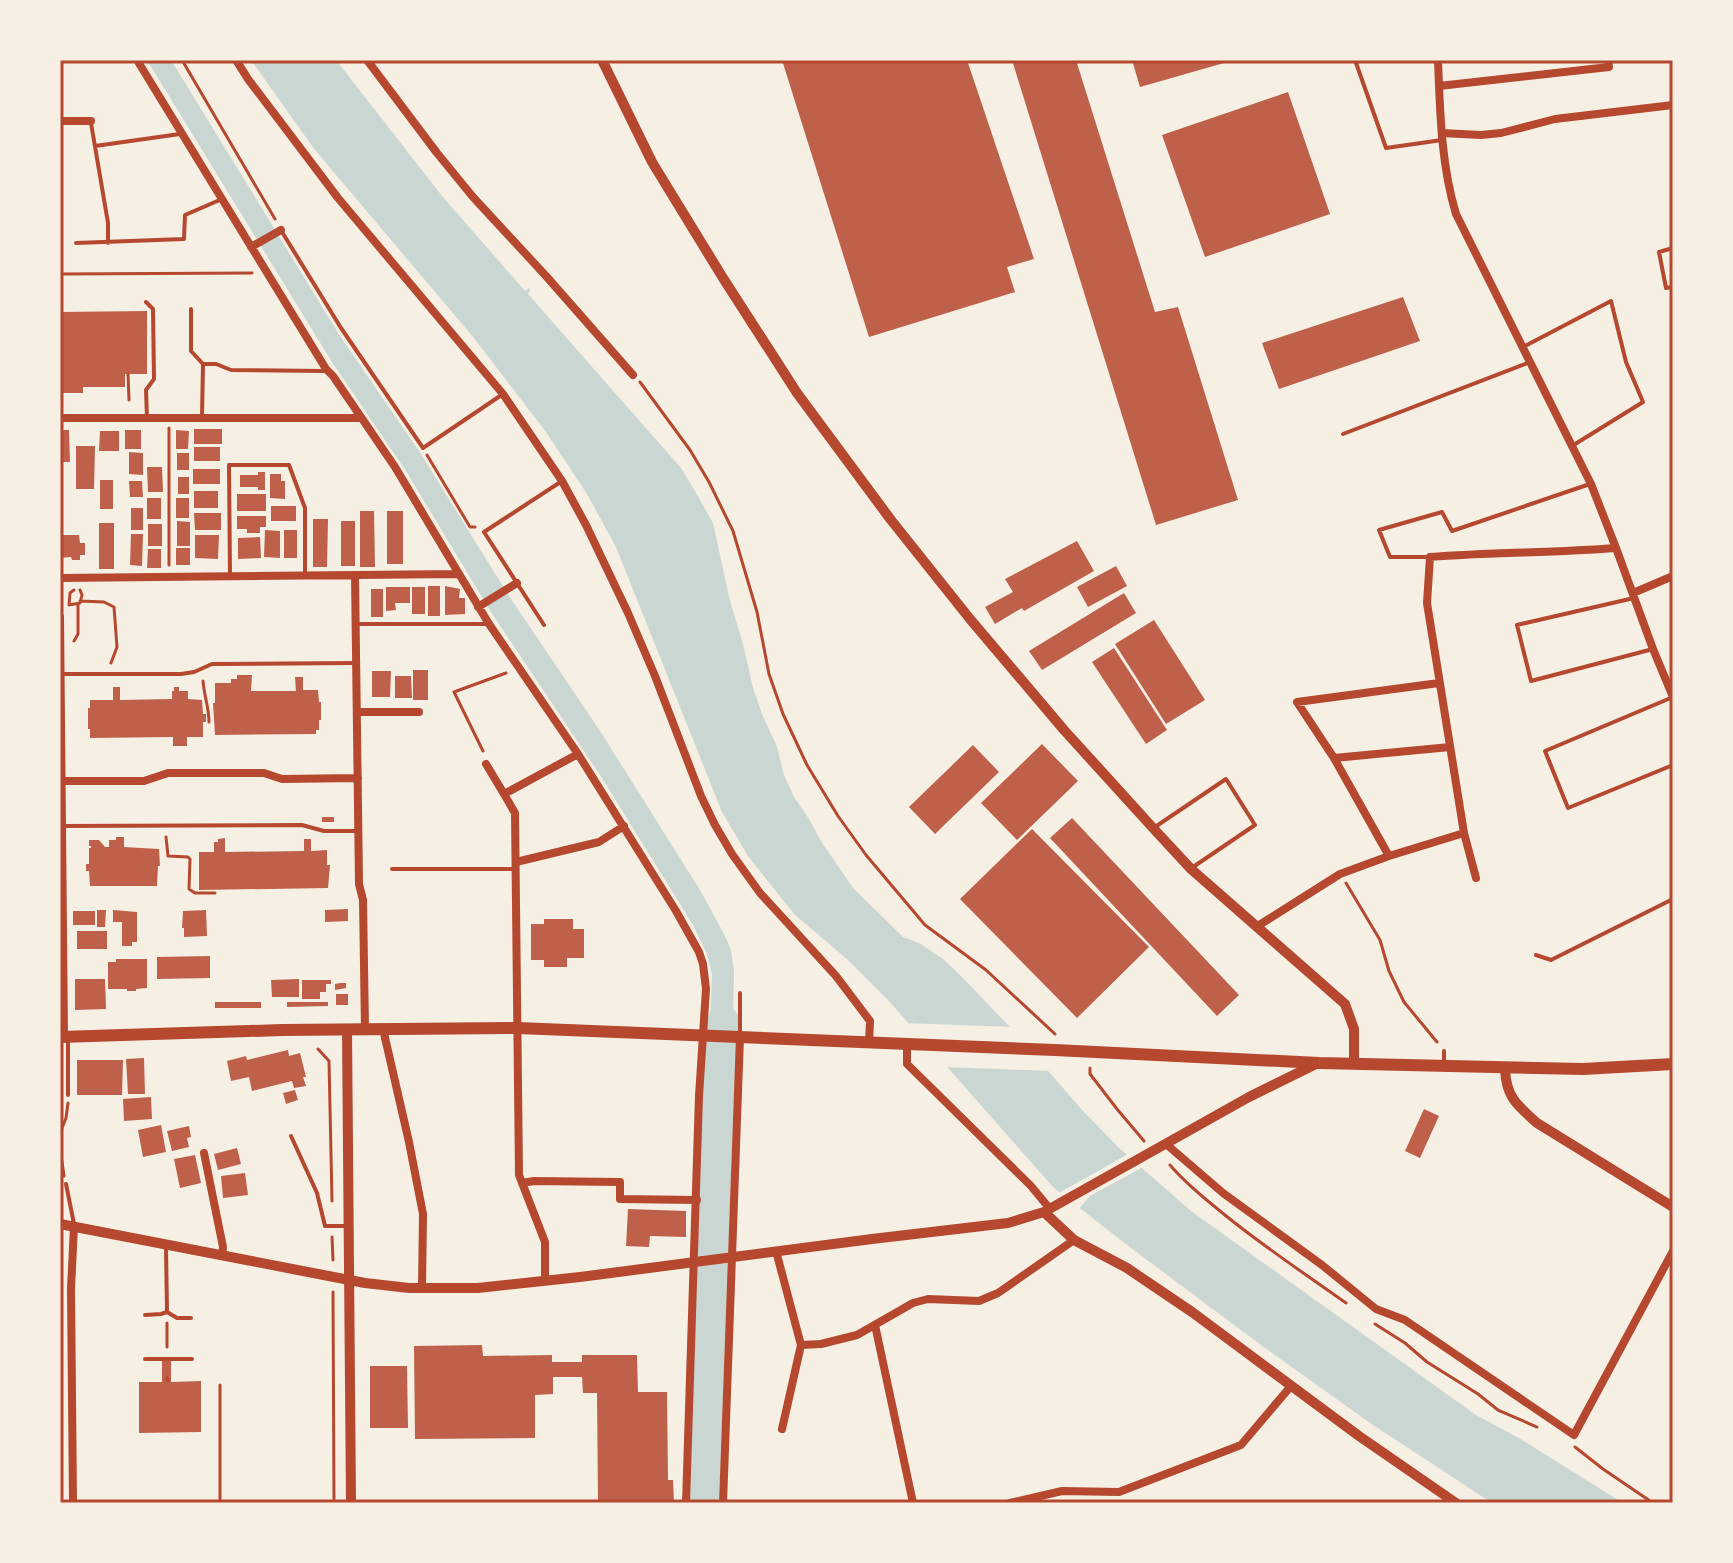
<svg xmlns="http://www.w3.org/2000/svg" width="1733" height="1563" font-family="'IBM Plex Serif',serif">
<rect width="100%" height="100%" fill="#f6efe4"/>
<!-- water -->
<path fill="#c9d6d2" d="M147,60H171L340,336L421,454L509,596L600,731L700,890L724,934L731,950L734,971L732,1063L709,1062L712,974L707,954L693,925L600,775L491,612L406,471L332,362Z
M251,60H336L442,196L525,291L529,288L530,290L528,294L681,468L699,498L713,523L730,601L743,644L753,688L762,714L777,747L784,775L794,797L809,819L822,843L854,889L903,937L919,943L943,959L958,973L1009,1026L1083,1111L1119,1148L1191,1211L1476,1415L1519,1438L1623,1503H1492L1370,1423L1261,1345L1131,1248L1054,1188L889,1001L848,960L794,914L748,856L722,812L616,547L587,494L546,432L474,338L315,150Z"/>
<!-- pier -->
<path fill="#f6efe4" d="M711,1014L734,1015L733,1056L709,1055Z
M903,1023L1015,1027L1054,1071L942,1067Z
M1130,1153L1145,1166L1090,1196L1077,1211L1057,1194Z"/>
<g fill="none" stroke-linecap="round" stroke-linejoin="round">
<!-- river -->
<path stroke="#c9d6d2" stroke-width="32" d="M703,1503L718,1094L723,1021"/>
</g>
<!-- building -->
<path fill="#bf614a" d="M782,60H967L1034,259L1007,267L1015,292L869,337Z
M1012,60H1076L1155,312L1178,307L1238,500L1156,525Z
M1132,60H1231V61L1140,87Z
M1288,92L1330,214L1205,257L1162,135Z
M1403,297L1420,341L1279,389L1262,343Z
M147,311V374H125V387H83V393H60V312Z
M194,429H222V444H194Z
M60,430H69L70,462H60Z
M125,430H141V449H125Z
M176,430L189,431L188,449H176Z
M100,431H119V451H99Z
M76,446H95L94,489H76Z
M194,447H220V461H194Z
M129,452L143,453V475L129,474Z
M177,453H189V470H177Z
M147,467H162L163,492H148Z
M193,469H220V484H193Z
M258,472H265V490H258V487H240V475H258Z
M270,474H281V481H285V499L270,498Z
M178,477H189V494H178Z
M100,480H113V509H100Z
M129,481H142L143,497H130Z
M194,491H218V508H194Z
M237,494H266V511H237Z
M147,498H161V519H147Z
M176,498H189V518H176Z
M271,506H296V521H271Z
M131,508H143V530H131Z
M360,511H374L375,567H360Z
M387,511H403V564H387Z
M194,513H221V530H195Z
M237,516H266V527H260V533H247V529H237Z
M313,519H328L327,567H313Z
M177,521L190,522V546H177Z
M341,521H355V566H341Z
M99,523H114V569H99Z
M148,524H162V546H148Z
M265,530L280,531V558L264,557Z
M284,530H297V558H284Z
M131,534H143L142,566L130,565Z
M60,535H79L80,543H85V555H80V560H72L71,557L60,558Z
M195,535H219L218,559L195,558Z
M260,537L261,558L238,559V538Z
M1077,541L1094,571L1024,611L1022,608L995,624L985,607L1013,592L1005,579Z
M176,548H190V565H176Z
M148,549H161V568H147Z
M1116,566L1127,586L1088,607L1077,587Z
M428,586H440V616H428Z
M445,586L460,589L459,598H465V614L445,615Z
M386,587H410V603H395L396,610L386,611Z
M412,587H425V614H412Z
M371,589H383V617H371Z
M1124,593L1136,613L1042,670L1029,651Z
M1154,620L1205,700L1166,724L1115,644Z
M1114,648L1167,730L1146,744L1092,662Z
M413,670H428V700H413Z
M372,671H391L390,697H372Z
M237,675H252L251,691H296L295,677H303V690H318L319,702H321V720H319V730H316V734L215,735L213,703H215V683H231V679H237Z
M395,676H411L412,698H395Z
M113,687H120V700L172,699V691H174V687H179V691H188V699L202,700L203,714H206V722H203V737H187V746H173V737L90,738V729H88V708H90V700H113Z
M1042,744L1078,781L1017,840L981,803Z
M973,745L999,772L935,834L909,807Z
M322,817H334V822H322Z
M1072,818L1239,995L1217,1016L1050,838Z
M1032,829L1149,947L1077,1018L960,899Z
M116,837H124V847L159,849L160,866H158L157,886H90L89,871H86V864H89V848H91V846H89V840H99L105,847H109V840H116Z
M225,838V852L304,851V839H311V851L327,850V865H330L328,888L199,890V852H214V842H218V839Z
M348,909V921L325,922V910Z
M97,910H106L105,927H97Z
M113,910L137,912V942H132V946H122V922H113Z
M206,910L207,936L184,937V928H182L183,911Z
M73,911H95V925H73Z
M544,919H573V929H584V958H567V967H544V960H531V924H544Z
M77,931H107V949H77Z
M210,956V978L157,979V957Z
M116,959H147V988L136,989V991H127V989H108V962H116Z
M75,979H105L106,1009L75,1010Z
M299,979V997H272L271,980Z
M302,980H331V984H326V992H320V999H302Z
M340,983H346V988L335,990V984Z
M336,994H348V1005H336Z
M215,1002H261V1008H215Z
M287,1002H328V1006L287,1007Z
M288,1050L289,1056L300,1053L306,1077H303L306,1086L294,1088L292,1081L252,1091L249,1077L231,1081L227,1061L246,1056L247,1060Z
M144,1058L145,1094H128L126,1059Z
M77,1060H123L122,1095H77Z
M295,1090L298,1100L286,1104L283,1093Z
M151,1097L152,1119L124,1121L123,1099Z
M1424,1109L1439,1116L1420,1158L1405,1151Z
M161,1125L166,1152L143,1157L138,1130Z
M189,1126L191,1137L187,1138L189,1147L172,1151L167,1131Z
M237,1148L241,1164L218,1170L214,1154Z
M195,1155L201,1183L180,1188L174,1159Z
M245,1173L248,1195L223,1198L221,1176Z
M628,1209L686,1211V1237L650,1236L649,1247L626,1246Z
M482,1345L483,1356L552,1355V1362H582V1355H637L638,1392H667L668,1480H673L674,1503H598L597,1393H583L582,1377H553V1394L535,1395V1438L415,1439L414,1346Z
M162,1361H171V1382L201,1381V1432L139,1433V1382H162Z
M370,1366H407L408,1428H370Z"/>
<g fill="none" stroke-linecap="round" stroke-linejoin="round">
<!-- path -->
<path stroke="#b5482f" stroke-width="3" d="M182,60L275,219
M60,274L252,273
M128,374L129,400
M640,382L690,450L709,482L733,531L757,612L769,674L783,714L807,765L838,816L866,855L925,925L986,970L1055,1034
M169,428V565
M427,455L470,527H475
M74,590L70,593L69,605L80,603L82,595L80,590
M80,601L104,602L114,607L117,647L111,663
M74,641L78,634V604
M203,681C204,695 209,708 209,722
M483,751L454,692L506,673
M166,837L168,856L188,857L190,859L189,889L195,893H215
M1346,883L1380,940L1389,971L1404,1002L1437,1042
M318,1049L329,1061L332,1201
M1090,1068V1074L1117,1109L1144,1141
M60,1133L66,1118L68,1103
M60,1148L64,1176
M1170,1165C1185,1183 1203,1197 1220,1211C1261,1245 1304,1273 1346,1303
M332,1237L333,1260
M333,1292L334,1503
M1375,1324L1405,1343L1427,1362L1478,1394L1498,1410L1537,1427
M167,1347V1323
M167,1378L168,1381
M1575,1447L1603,1469L1653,1503
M220,1503V1385"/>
<!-- service -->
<path stroke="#b5482f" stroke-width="4" d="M1355,60L1386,148L1442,140
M91,123L108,223V243
M95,146L180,134
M282,232L341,328L423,448L503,394
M76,243L184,239L185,215L222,199
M1673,248L1659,252L1666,288L1673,287
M146,302L153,309L154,379L146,390L147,418
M191,309V351L203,364
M1523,347L1611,301L1626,362L1643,402L1572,446
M202,417L203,364H216L231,370L324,371
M1343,434L1530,362
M1428,557H1390L1379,530L1442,512L1452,531L1590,484
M230,576L229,465H289L305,508V573
M1634,598L1517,625L1531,681L1653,649
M358,624H489
M544,625L484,532L562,481
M62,674H181L194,672L212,664L356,663
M1673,697L1545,751L1568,808L1673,765
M62,826L302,825L324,831H356
M1155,827L1226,779L1255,825L1193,867
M392,869H514
M1536,955L1551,960L1673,899
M740,1034V993
M1444,1051V1064
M68,1095V1039
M291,1136L317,1193L325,1226H347
M66,1184L74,1224
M166,1248L167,1312
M145,1315L161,1314L167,1312L177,1318H191
M145,1359H192"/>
<!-- minor -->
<path stroke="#b5482f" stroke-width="8" d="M137,60L326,369L333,376L395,467L489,624L578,754L504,794L515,813L519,1175L545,1242V1281
M236,60L248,79L338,198L503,394L562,481L586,525L628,613L655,676L701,796L715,825L732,854L760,893L836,976L870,1021L869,1043
M367,60L437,153L473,197L546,276L633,375
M1438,60C1440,111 1441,165 1456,214L1591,484L1616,548L1653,649L1673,697
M1439,86L1609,67L1608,60
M60,121H91
M1442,133L1481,135L1501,133L1555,119L1673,105
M251,247L281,230
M60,418H358L361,417
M355,575L359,884L363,900L365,1029
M60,578L458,574
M1633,593L1673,576
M478,607L517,583
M60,617L64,1037
M357,712H419
M578,754L676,911L699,952L703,964L706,989L699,1096L686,1503
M1334,758L1450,747
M486,764L504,794
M60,781H144L168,773H264L282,779L358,778
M1464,833L1476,878
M1389,856L1334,758L1297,702L1439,683
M516,862L599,842L624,826
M1256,927L1340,874L1389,856L1464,833L1427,603L1430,557C1492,552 1554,553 1616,548
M383,1029L409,1142L423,1214L422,1288
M907,1044V1064L1031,1186L1050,1209
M1166,1144L1223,1193L1322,1265L1376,1309L1405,1320L1574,1435L1673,1251
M204,1153L223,1247L222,1256
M522,1183L534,1181L620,1182V1199L697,1200
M776,1251L801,1345L782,1429
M875,1325L913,1503
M801,1345L821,1344L857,1335L913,1303L928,1299L979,1301L998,1293L1074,1240
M73,1503L71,1289L74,1226
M723,1503L740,1037
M1010,1503L1062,1491L1119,1492L1241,1445L1291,1386"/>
<!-- tertiary -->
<path stroke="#b5482f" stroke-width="10" d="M602,60L652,162L723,278L797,393L891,520L970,619L1064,730L1153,828L1191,869L1345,1004L1354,1029V1063
M347,1030L351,1503
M1505,1069C1506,1097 1517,1105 1537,1123L1673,1207
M1044,1212L1074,1240L1127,1268L1192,1312L1359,1436L1456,1503
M60,1224L365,1283L409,1288H478L580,1277L872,1239L1008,1223L1044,1212L1249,1097L1316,1064"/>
<!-- secondary -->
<path stroke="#b5482f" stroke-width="12" d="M60,1037L282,1030L518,1028L1055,1050L1319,1063L1583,1069L1673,1064"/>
</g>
<!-- border -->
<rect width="1733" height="1563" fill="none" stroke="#f6efe4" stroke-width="124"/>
<rect x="62" y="62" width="1609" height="1439" fill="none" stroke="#b5482f" stroke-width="3"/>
</svg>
